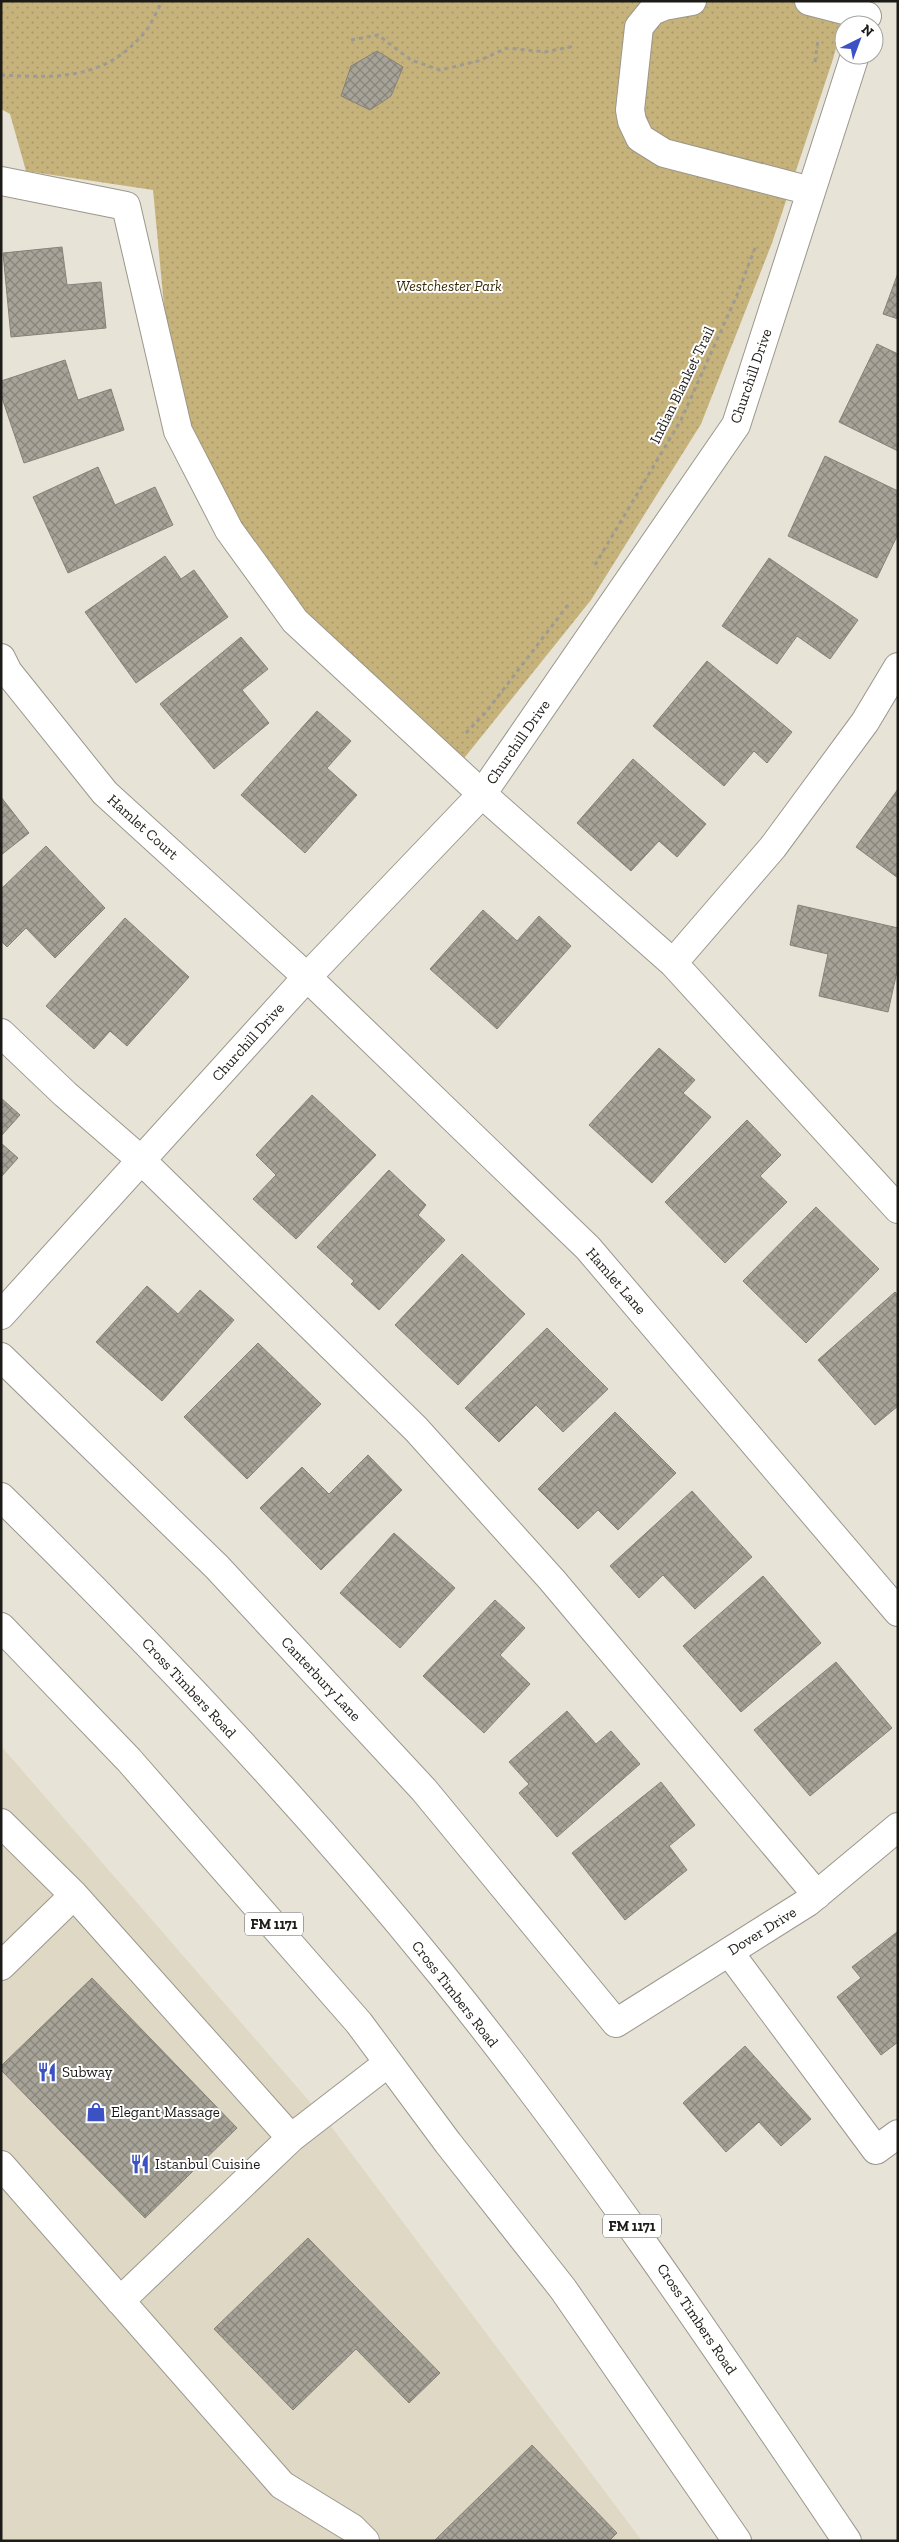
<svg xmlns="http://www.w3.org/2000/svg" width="899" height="2542" font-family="'Zilla Slab',serif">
<defs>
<pattern id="park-dots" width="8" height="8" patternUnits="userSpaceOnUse" patternTransform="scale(1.25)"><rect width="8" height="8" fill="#c6b27b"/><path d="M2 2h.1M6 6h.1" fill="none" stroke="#aa986a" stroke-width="1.8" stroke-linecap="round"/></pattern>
<pattern id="building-cross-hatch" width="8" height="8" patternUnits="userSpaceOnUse" patternTransform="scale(1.25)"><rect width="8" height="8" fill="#a7a398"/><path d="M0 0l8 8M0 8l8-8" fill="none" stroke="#87847b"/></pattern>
</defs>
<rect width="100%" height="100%" fill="#e7e3d7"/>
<!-- built -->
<path fill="#dfd8c5" d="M1,1746L330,2125L642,2541H1Z"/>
<!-- park -->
<path fill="url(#park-dots)" d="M1,1H849L833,59L772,243L701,424L591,600L461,762L294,603L247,538L210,474L182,402L167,337L153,190L26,171L10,114L1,109Z"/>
<!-- building -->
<path fill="url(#building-cross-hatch)" stroke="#868277" d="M377,51L403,67L391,96L370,110L341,96L351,66Z
M62,247L67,285L101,282L106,328L11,337L3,253Z
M898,273V319L883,314Z
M877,344L898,354V451L839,422Z
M65,360L78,400L111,389L124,430L24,463L1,395V381Z
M825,456L898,491V534L877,578L788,536Z
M98,467L115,505L155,487L173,525L68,573L33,497Z
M165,556L181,579L194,570L228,617L136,683L85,612Z
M769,558L858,620L830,659L797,636L777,664L722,626Z
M241,637L268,669L242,690L269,723L214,769L160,704Z
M707,661L792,732L767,763L754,751L724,786L653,726Z
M317,711L351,741L327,768L357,795L305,853L241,795Z
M633,759L706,824L677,857L659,841L631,871L577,823Z
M898,789V878L856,847Z
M1,797L29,833L1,855Z
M46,846L105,908L55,958L26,928L7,947L1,941V889Z
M798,905L898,928V967L888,1012L819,996L828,954L790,945Z
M483,910L517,941L539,916L571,946L497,1029L430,969Z
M125,918L189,977L127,1046L110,1031L94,1049L46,1006Z
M659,1048L695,1080L683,1093L711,1117L652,1183L589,1125Z
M312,1095L376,1155L296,1239L253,1199L276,1175L256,1155Z
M1,1098L20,1115L1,1136Z
M747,1120L781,1155L760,1176L787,1202L725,1263L665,1202Z
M1,1143L18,1158L1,1177Z
M389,1170L426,1205L418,1215L445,1240L379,1310L351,1284L354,1281L317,1247Z
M816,1207L879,1269L806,1343L743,1281Z
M462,1254L525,1314L458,1385L395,1325Z
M147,1286L178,1314L200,1290L234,1320L162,1401L96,1342Z
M895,1292L898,1295V1406L875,1425L818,1360Z
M547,1328L608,1389L563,1432L536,1405L499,1442L465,1408Z
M258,1343L321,1404L247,1479L184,1417Z
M615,1412L676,1473L618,1530L598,1510L578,1529L538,1489Z
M368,1455L402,1490L321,1570L260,1508L302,1467L329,1494Z
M692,1491L752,1557L695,1609L663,1575L639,1598L610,1566Z
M394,1533L455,1588L400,1648L340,1593Z
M763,1576L821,1643L741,1712L683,1646Z
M495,1600L525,1628L500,1655L530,1684L484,1733L423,1676Z
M836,1662L892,1728L810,1796L754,1730Z
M567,1711L596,1744L611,1731L640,1764L557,1837L519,1793L529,1784L509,1762Z
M661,1782L695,1825L669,1846L687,1870L625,1920L572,1853Z
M897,1932L898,2042L881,2055L837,1997L861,1978L852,1967Z
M92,1978L237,2128L145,2218L1,2070V2066Z
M745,2046L811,2119L781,2146L759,2122L726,2152L683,2103Z
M308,2238L440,2373L409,2403L356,2349L293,2410L214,2329Z
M532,2445L617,2533L609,2541H434Z"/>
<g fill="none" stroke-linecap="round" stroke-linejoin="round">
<defs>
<path id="minor" d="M692,1L664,6L652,11L639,27L630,110L632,121L640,138L664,153L811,191
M809,1L867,16
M1,181L126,206L178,431L229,530L295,621L482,794L673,963L898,1209
M1,658L8,672L105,793L307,977L588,1248L898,1612
M673,963L773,847L865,722L898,667
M1,1033L65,1094L141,1160L416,1429L552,1580L817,1895
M1,1315L307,977L482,794L736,425L855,55
M1,1357L217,1567L424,1790L616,2023L808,1902L898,1827
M1,1823L74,1895L1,1966
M74,1895L291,2138L388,2063
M729,1952L876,2150L898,2134
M1,2165L282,2485L352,2528L365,2541
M120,2301L291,2138"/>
<path id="major" d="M1,1497C156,1648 305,1806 441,1974C587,2155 717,2348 847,2541
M1,1627L129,1760L359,2023L448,2143L563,2289L737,2541"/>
</defs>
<!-- minor casing -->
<use href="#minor" stroke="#9b978c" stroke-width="30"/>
<!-- major casing -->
<use href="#major" stroke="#9b978c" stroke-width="30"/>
<!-- path -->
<path stroke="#9e9b92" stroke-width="3" stroke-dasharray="4 4" stroke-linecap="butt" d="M351,40L378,35L411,60L440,70L478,61L507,48L545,52L575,46
M815,62L818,39
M1,75C59,78 105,80 145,32C152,23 157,11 162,1
M595,565L681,420L737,295L755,248
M466,733L486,712L568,605"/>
<!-- minor -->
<use href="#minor" stroke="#fff" stroke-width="28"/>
<!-- major -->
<use href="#major" stroke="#fff" stroke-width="28"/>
</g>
<!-- icons -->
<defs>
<symbol id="restaurant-bare" viewBox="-9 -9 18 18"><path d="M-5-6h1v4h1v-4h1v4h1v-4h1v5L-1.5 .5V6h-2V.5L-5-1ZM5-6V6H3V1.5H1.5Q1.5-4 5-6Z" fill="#3c51c4" stroke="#fff" stroke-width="2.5" paint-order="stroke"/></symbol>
<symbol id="shop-bare" viewBox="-9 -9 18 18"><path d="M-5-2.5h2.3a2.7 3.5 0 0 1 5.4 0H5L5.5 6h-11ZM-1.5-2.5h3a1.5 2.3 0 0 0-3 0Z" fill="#3c51c4" stroke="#fff" stroke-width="2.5" paint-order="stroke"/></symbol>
</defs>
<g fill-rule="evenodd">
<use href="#restaurant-bare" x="33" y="2058" width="28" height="28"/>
<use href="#shop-bare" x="82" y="2098" width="28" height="28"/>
<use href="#restaurant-bare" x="126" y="2150" width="28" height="28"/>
</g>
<g text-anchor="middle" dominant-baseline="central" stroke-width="4" stroke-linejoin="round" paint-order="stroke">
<!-- shield labels -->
<g fill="#fff" stroke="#615f5d" stroke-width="1">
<rect x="245" y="1912.5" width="58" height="23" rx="4"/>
<rect x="603" y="2214.5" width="58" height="23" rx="4"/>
</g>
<g font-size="14" font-weight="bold" fill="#1d1b17">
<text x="274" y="1924">FM 1171</text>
<text x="632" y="2226">FM 1171</text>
</g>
<!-- park labels -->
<g font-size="15" font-style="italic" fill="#392c04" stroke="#fff">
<text x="449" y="286">Westchester Park</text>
</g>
<!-- street labels -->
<g font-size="15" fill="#1d1b17" stroke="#fff">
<text transform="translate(751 376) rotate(-71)">Churchill Drive</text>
<text transform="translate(682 385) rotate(-64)">Indian Blanket Trail</text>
<text transform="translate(518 742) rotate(-55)">Churchill Drive</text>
<text transform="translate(143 827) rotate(42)">Hamlet Court</text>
<text transform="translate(248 1042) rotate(-48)">Churchill Drive</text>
<text transform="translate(616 1281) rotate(49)">Hamlet Lane</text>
<text transform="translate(321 1679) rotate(47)">Canterbury Lane</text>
<text transform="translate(189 1688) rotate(47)">Cross Timbers Road</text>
<text transform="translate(762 1931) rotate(-32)">Dover Drive</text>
<text transform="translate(455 1994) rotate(52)">Cross Timbers Road</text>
<text transform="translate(697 2319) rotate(56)">Cross Timbers Road</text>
</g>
<!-- poi labels -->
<g font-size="15" fill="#1d1b17" stroke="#fff" text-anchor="start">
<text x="62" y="2072">Subway</text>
<text x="111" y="2112">Elegant Massage</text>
<text x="155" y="2164">Istanbul Cuisine</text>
</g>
</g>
<!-- border -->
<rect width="899" height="2542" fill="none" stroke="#1d1b17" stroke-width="5"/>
<!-- north arrow -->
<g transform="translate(859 40) rotate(42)"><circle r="24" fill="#ffffff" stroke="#a5a4a2"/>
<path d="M0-4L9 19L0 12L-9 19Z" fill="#3c51c4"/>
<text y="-8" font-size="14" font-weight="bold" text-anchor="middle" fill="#1d1b17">N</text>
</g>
</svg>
